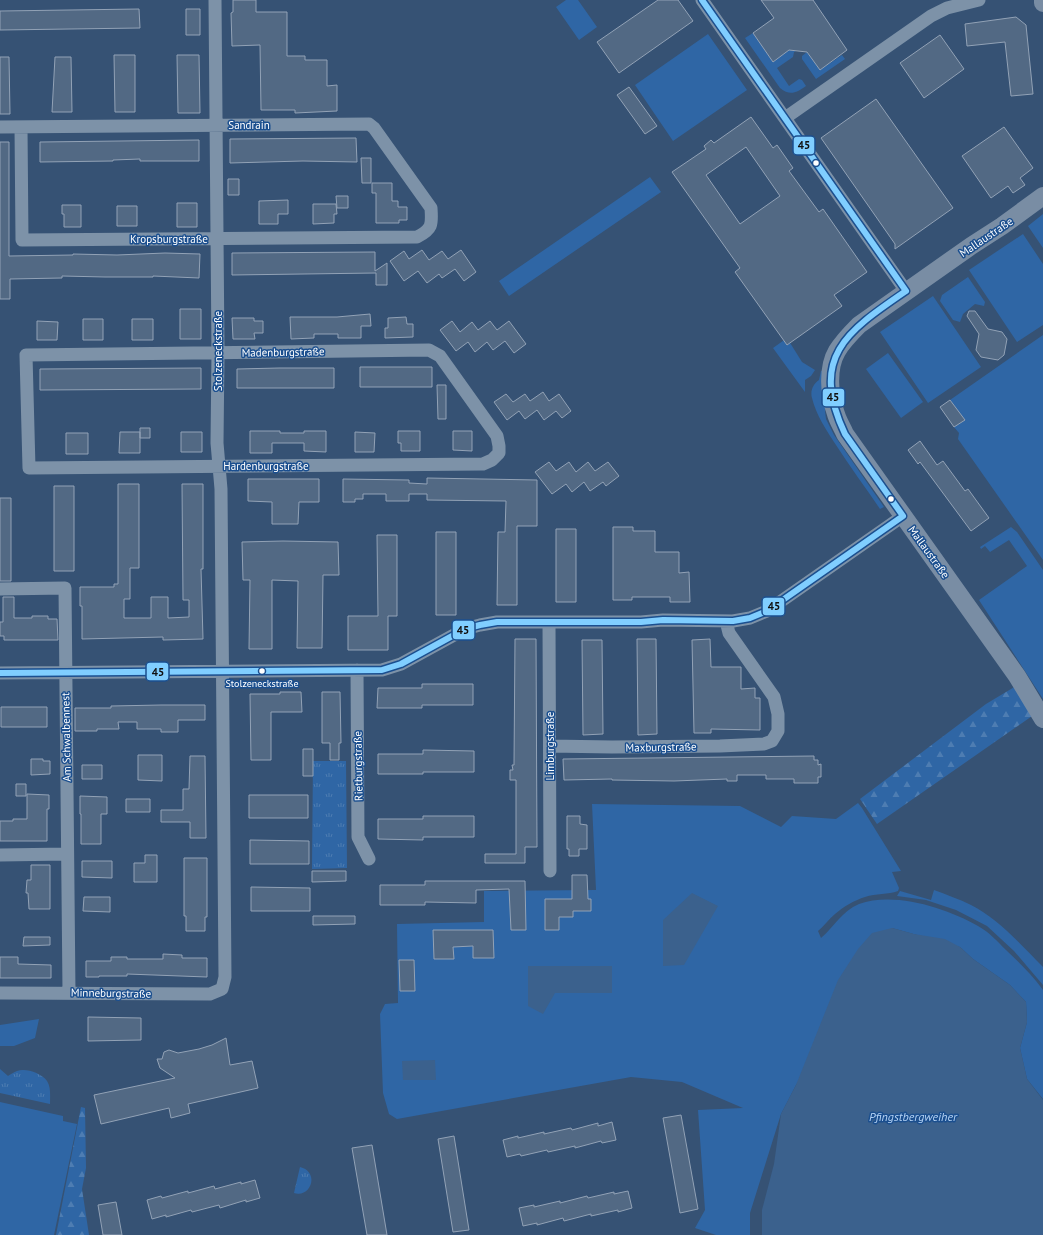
<svg xmlns="http://www.w3.org/2000/svg" width="1043" height="1235" font-family="'PT Sans',sans-serif">
<defs>
<pattern id="forest-firs" width="22" height="20" patternUnits="userSpaceOnUse"><rect width="22" height="20" fill="#2f66a5"/><path d="M5 1l3.5 6h-7zM16 11l3.5 6h-7z" fill="#4e7db2"/></pattern>
<pattern id="park-tufts" width="24" height="20" patternUnits="userSpaceOnUse"><rect width="24" height="20" fill="#2f66a5"/><path d="M3 7l-1-3M5 7V3M7 7l1-3M15 17l-1-3M17 17v-4M19 17l1-3" fill="none" stroke="#4e7db2"/></pattern>
</defs>
<rect width="100%" height="100%" fill="#365274"/>
<!-- grass -->
<path fill="#2f66a5" d="M566,0H578L597,27L579,40L556,7Z
M753,33L773,62L793,47L796,51L794,52L793,57L777,68L789,86L799,79L802,80L806,86C796,93 790,96 780,88L745,38Z
M708,34L747,90L673,141L635,85Z
M807,52L820,70L842,55L845,59L816,79L802,59V56Z
M650,177L661,192L509,296L499,281Z
M1043,214V248L1028,226Z
M1023,234L1043,264V325L1017,342L969,270Z
M968,277L985,302L984,306L975,304L963,314L960,322L953,320L940,301L942,295Z
M933,296L981,367L928,403L880,332Z
M1043,335V560L958,439L959,433L954,427L964,420L950,400Z
M787,338L802,362L815,370L811,376L805,380V392L773,348Z
M888,353L923,402L901,418L866,369Z
M821,371H824L827,406L825,411L826,419L834,435L884,507L880,509C866,488 850,467 836,445C827,431 816,415 812,398C810,391 813,384 819,380Z
M1011,527L1017,532L1043,570V699L979,600L1027,566L1009,540L990,552L985,546L981,549L980,547Z
M858,803L862,808L901,871L892,872L899,888L898,891C888,895 876,893 865,897C855,900 843,907 835,914C829,919 824,926 818,931L821,938C834,927 842,911 859,904C894,891 947,908 978,926C989,932 997,941 1006,950C1019,962 1032,975 1043,990V1099L1027,1079L1020,1048L1027,1022L1026,1002L1010,985L973,959L960,947L892,928L796,1085L781,1114L750,1213V1235H716L695,1228L705,1210L698,1110L743,1108L682,1082L631,1077L397,1119L389,1114L383,1093L380,1014L385,1004L398,1003L397,924L484,922V891L596,890L592,804L740,806L781,827L792,816L836,819Z
M934,890C947,895 959,899 971,905C999,919 1021,945 1043,967V985L1014,951L987,926L956,910L926,900L897,896L900,891L931,900Z
M39,1019L35,1038L14,1046H0V1025Z
M0,1102L63,1116V1121L77,1124L54,1235H0Z"/>
<!-- forest -->
<path fill="url(#forest-firs)" d="M1016,686L1035,714L877,824L860,799L986,704Z
M81,1107L85,1108L86,1168L82,1189L89,1235H56Z"/>
<!-- park -->
<path fill="url(#park-tufts)" d="M313,761H346L347,868L312,869Z
M0,1069L8,1076C11,1074 14,1072 17,1071C26,1068 41,1073 47,1081C51,1087 50,1096 50,1104L0,1093Z
M300,1167C320,1172 311,1198 294,1193Z"/>
<!-- water -->
<path fill="#3b618d" d="M692,893L718,906L684,965L663,966V920Z
M892,928L914,934L945,939L960,947L973,959L1010,985L1026,1002L1027,1022L1020,1048L1027,1079L1043,1100V1235H762V1210L774,1164L781,1114L796,1085L838,980L858,949L872,933Z
M528,966H612V993H555L543,1014L528,1006Z
M435,1060L436,1080H403L402,1061Z"/>
<!-- building -->
<path fill="#526984" stroke="#92a2b6" fill-rule="evenodd" d="M233,0H256V12H287V56H305V60H327V86L337,85V111L295,113V110H261L260,45L232,46L231,13L233,12Z
M658,0H678L693,21L619,73L597,42Z
M761,0H813L847,50L820,70L807,52L789,50L773,62L753,33L774,18Z
M139,9L140,28L0,30V11Z
M186,9H200V35H186Z
M1016,17L1026,25L1033,94L1011,96L1005,42L967,46L965,24Z
M940,35L964,69L924,98L900,63Z
M114,55H135V112H115Z
M177,55H199L200,113H178Z
M0,57H9L10,114H0Z
M55,57H71L72,112H52Z
M629,87L657,126L645,134L617,95Z
M876,99L953,208L895,249V244L821,138Z
M751,117L773,148L777,145L793,168L789,171L819,212L823,209L867,272L834,295L842,306L787,345L735,272L740,268L672,172L706,149L704,146L711,140L714,143ZM746,147L780,196L740,224L706,175Z
M1004,127L1033,168L1020,178L1025,185L1013,193L1008,186L991,198L962,156Z
M356,138L357,162L303,161L230,163V139Z
M199,140V161H140V159L113,160V161L40,162V142Z
M0,142H9V256L73,255V254L117,255L165,253L200,254L199,278L153,276V277H105L62,276V278L10,279V299H0Z
M361,158H371V183H362Z
M228,179H239V195H228Z
M372,183H392V201H398V207H407V220H399V223H376V193H372Z
M336,196H348V208H337Z
M288,200V214H278V224H259V201Z
M177,203H197V227H177Z
M313,204H336L337,214H334V223L313,224Z
M62,205H81V227H64V214H62Z
M117,206H137V226H117Z
M422,250L429,260L442,251L448,259L461,250L476,272L464,281L455,269L442,278L439,274L427,283L418,271L404,281L390,261L404,251L409,259Z
M375,252V271L387,263V285H376V273L232,275V253Z
M180,309H201V339H180Z
M969,311H975L988,329L1002,332L1007,339L1004,355L998,360L981,357L976,350L979,334L967,316Z
M370,314L371,326H361V338H338V334H314V338L291,339L290,317H337Z
M406,317L407,324H413V337L385,338V328H388V318Z
M232,318H254V321H263V333H254L255,339H233Z
M83,319H103V340H83Z
M132,319H153V340H132Z
M37,321L58,322L57,340H37Z
M452,321L460,332L472,322L478,330L490,321L497,330L509,321L526,344L514,353L505,341L493,350L487,342L475,352L468,342L456,351L440,330Z
M360,367H432V387H360Z
M201,368V389L40,390V369Z
M279,368H334V388H237V369Z
M437,385H446V419H438Z
M543,392L549,401L559,394L571,411L562,418L556,411L544,420L537,410L525,419L519,411L507,420L494,402L506,394L513,402L525,394L530,401Z
M950,400L965,420L954,427L940,407Z
M140,428H150V438H140Z
M250,431H280V433H304V431H326V452L304,451V443H272V453H250Z
M398,431H420V451H401V443H398Z
M453,431H472V451L453,450Z
M120,432H140V453H119Z
M181,432H202V452H181Z
M355,432L375,433L374,452H355Z
M66,433H88V454H66Z
M920,441L937,465L943,461L965,491L968,489L989,518L971,531L920,462L918,464L908,450Z
M549,462L556,471L569,462L576,472L588,462L595,471L608,462L619,476L606,486L603,482L590,491L584,482L572,492L566,484L552,494L535,472Z
M427,478L537,480V526H517V605H497L498,532H505L506,501L427,500V494H409V501H386V494H363V499H355V502H343V479L409,480V483L427,484Z
M248,479H319V502H299L298,524H272V502L248,501Z
M118,484H139V568H130V599H124V618H151V597H168V618L189,617V600H183L182,484H203V569H201L203,639L163,640V637L82,639V606H80V587H114V584H118Z
M54,486H74V571H54Z
M0,498H11V581H0Z
M613,527H633V531H655V552H679V573L689,572L690,602H670V597H632V600H613Z
M556,529H576V602H556Z
M436,532H456V615H436Z
M377,535H397V616H388V650H348V616H378Z
M283,541L338,542L339,575H323L322,648H297L298,581L272,580V649H249L250,580H243L242,542Z
M3,597H14V618H32V616H48V619H57L58,640H4V636H0V622H3Z
M515,639H536L537,847H525V863H485V854H516V780H510V770H513L512,765H514Z
M637,639H656L657,734L638,735Z
M710,639L711,667H741V689L755,688V698H760V730L711,729V733H694L692,640Z
M582,640H602L603,734L583,735Z
M422,684H473V705H422V708H377L378,688H422Z
M280,692H301L302,712H271V760H251L250,694H280Z
M322,692H340L341,743H339V760H330V743H322Z
M161,705H205V720H178V732H161V729H137V722H118L119,729H97V731H75V708H111V706Z
M1,707H47V727H1Z
M303,749H313V776H303Z
M423,750L474,751V772H423V774H378V754H423Z
M138,755H162V781L138,780Z
M190,756H205L206,838H190V822H161V810H183V789H189Z
M814,756V760H818V765L821,764V777H818V783H794V779H766V775H737V781H727V779L674,781L612,780V779L564,780L563,759Z
M31,759H43V761H50V774L31,775Z
M82,765H102V779H82Z
M16,784H26V796H16Z
M27,794L49,795V809H47V841H0V821H13V819H27Z
M249,795H308V818H249Z
M80,796L107,797V814H101V844H81V814H80Z
M126,799H150V812H126Z
M423,816H474V837H423V840L378,839V819H423Z
M567,816H580V824L587,825V849H579V856H569V849H567Z
M250,840L309,841V864H250Z
M145,855H157V882H134V863H145Z
M184,858H207V917H205V931H186V916H184Z
M82,861H112V878L82,877Z
M31,865H50V909H29L28,893H26L27,880H31Z
M312,871H346V881L312,882Z
M572,875H587L588,899H591V911H573V917H559V930H545V899H572Z
M425,881H525L526,930H511L509,889L476,890V903L425,902V905H380V885H425Z
M251,887L310,888V911H251Z
M84,897H110V912L83,911Z
M313,916H355V924L313,925Z
M433,930H493L494,958H473V946L453,947L454,959H434Z
M24,937H50V945L23,946Z
M163,954L182,955V958H207V977L127,974V976H99V977H86V961H111V957H127V959H163Z
M0,957H18V964L51,965V978H0Z
M399,960H414L415,991H400Z
M88,1017L141,1018V1040L88,1041Z
M226,1038L230,1065L252,1061L258,1088L188,1104L190,1113L171,1118L169,1108L101,1124L94,1095L175,1078L160,1068L157,1059H162L164,1052L169,1050L178,1053L199,1049L212,1045Z
M681,1115L698,1209L680,1213L663,1118Z
M612,1122L616,1140L602,1143L601,1141L575,1148V1146L548,1152L547,1150L521,1156L520,1154L507,1157L503,1140L518,1136V1138L544,1132V1134L571,1128L572,1130L598,1123V1126Z
M454,1136L469,1230L453,1232L438,1139Z
M372,1145L387,1235H367L352,1148Z
M255,1180L260,1198L246,1202V1200L220,1208L219,1205L192,1212L191,1210L166,1217V1215L152,1219L147,1200L161,1196L162,1198L188,1191V1193L214,1186L215,1189L241,1182V1184Z
M628,1191L632,1208L618,1212V1210L591,1216V1214L564,1221L563,1218L537,1225V1223L523,1226L519,1208L534,1205V1207L560,1201V1203L587,1196L588,1198L614,1192V1194Z
M116,1202L122,1235H103L98,1205Z"/>
<g fill="none" stroke-linecap="round" stroke-linejoin="round">
<!-- street -->
<path stroke="#7d92a8" stroke-width="13" d="M702,0L906,291
M785,118L931,16L947,8L979,0
M0,127L369,124L374,128L431,208C432,224 433,229 417,237L22,240L21,127
M429,350L440,356L497,436L499,446V453L492,460L483,464L29,468L26,355Z
M0,589L65,588L69,992
M549,622L550,871
M357,670L358,837L369,859
M0,673L382,670L401,664L465,629L480,625L497,622H641L663,620L733,621L750,618L767,611L903,516
M550,746L612,747L720,746L764,744L772,741L778,731V714L774,697L729,633L726,621
M0,855L67,854
M0,993L210,994L222,989L225,977L221,489L217,443L218,352L215,0"/>
<!-- secondary -->
<path stroke="#798da4" stroke-width="18" d="M1043,0V3
M1043,196L1002,226L971,246L859,325C851,333 843,341 837,351C827,368 829,395 836,414C838,421 842,427 845,434L1017,676L1043,719"/>
<defs>
<path id="bus-1" d="M702,0L906,291
M903,516L845,434C809,357 846,332 906,291
M0,673L382,670L401,664L465,629L480,625L497,622H641L663,620L733,621L750,618L767,611L903,516"/>
</defs>
<!-- bus-1 casing -->
<use href="#bus-1" stroke="#1b4f8f" stroke-width="9"/>
<!-- bus-1 -->
<use href="#bus-1" stroke="#80ceff" stroke-width="6"/>
</g>
<!-- markers -->
<g fill="#fff" stroke="#1b4f8f" stroke-width="1.5">
<circle cx="816" cy="163" r="3.5"/>
<circle cx="891" cy="499" r="3.5"/>
<circle cx="262" cy="671" r="3.5"/>
</g>
<g text-anchor="middle" dominant-baseline="central" stroke-width="3" stroke-linejoin="round" paint-order="stroke">
<!-- bus labels -->
<g font-size="10" fill="#fff" stroke="#1b4f8f">
<text x="262" y="683">Stolzeneckstraße</text>
</g>
<!-- street labels -->
<g font-size="11" fill="#fff" stroke="#1b4f8f">
<text x="249" y="125">Sandrain</text>
<text transform="translate(986 237) rotate(-34)">Mallaustraße</text>
<text x="169" y="239">Kropsburgstraße</text>
<text transform="translate(218 351) rotate(-90)">Stolzeneckstraße</text>
<text transform="translate(283 352) rotate(-1)">Madenburgstraße</text>
<text x="266" y="466">Hardenburgstraße</text>
<text transform="translate(929 552) rotate(54)">Mallaustraße</text>
<text transform="translate(66 737) rotate(-91)">Am Schwalbennest</text>
<text transform="translate(550 746) rotate(-90)">Limburgstraße</text>
<text transform="translate(661 747) rotate(-1)">Maxburgstraße</text>
<text transform="translate(358 766) rotate(-91)">Rietburgstraße</text>
<text transform="translate(111 993) rotate(1)">Minneburgstraße</text>
</g>
<!-- water labels -->
<g font-size="12" font-style="italic" fill="#b5d3f5" stroke="#1b4f8f">
<text x="913" y="1116">Pfingstbergweiher</text>
</g>
</g>
<g stroke="#1b4f8f" stroke-width="1.5">
<rect x="793" y="136" width="22" height="19" rx="4" fill="#80ceff"/>
<rect x="822" y="388" width="23" height="19" rx="4" fill="#80ceff"/>
<rect x="762" y="597" width="23" height="19" rx="4" fill="#80ceff"/>
<rect x="452" y="620" width="23" height="20" rx="4" fill="#80ceff"/>
<rect x="146" y="662" width="23" height="19" rx="4" fill="#80ceff"/>
</g>
<g font-size="11" text-anchor="middle" font-weight="bold" fill="#111">
<text x="804" y="149">45</text>
<text x="833" y="401">45</text>
<text x="774" y="610">45</text>
<text x="463" y="634">45</text>
<text x="158" y="676">45</text>
</g>
</svg>
